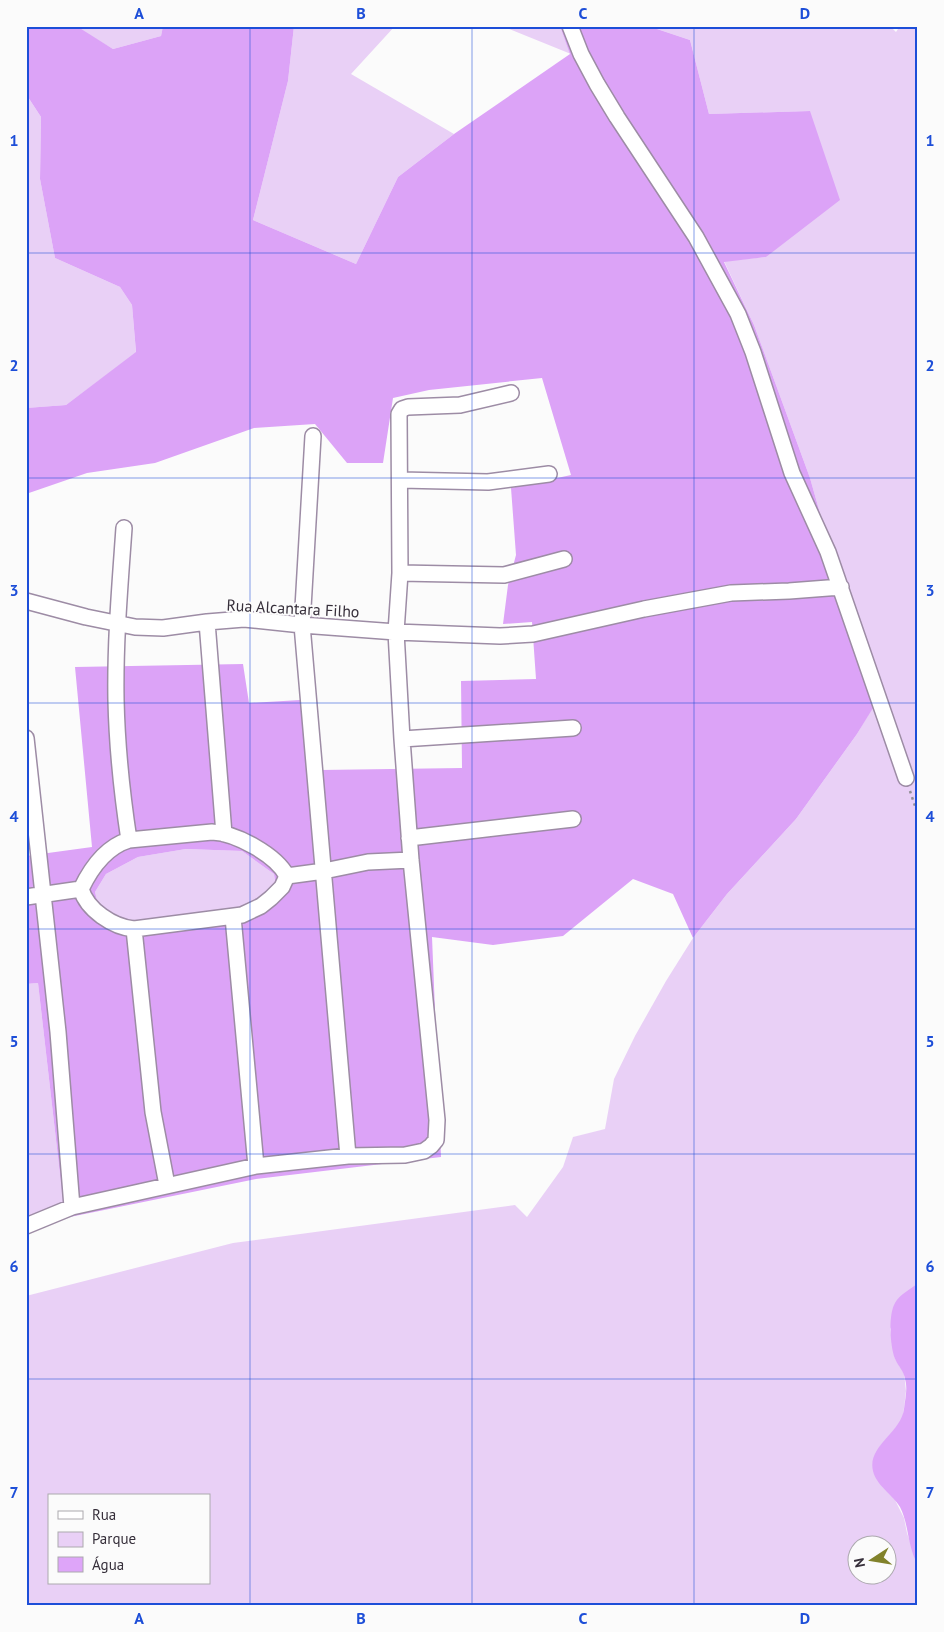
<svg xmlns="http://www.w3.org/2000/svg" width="944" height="1632" font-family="'PT Sans',sans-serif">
<rect width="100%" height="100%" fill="#fbfbfb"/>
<!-- green -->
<path fill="#e9d0f6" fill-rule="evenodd" d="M74,26H163L161,36L113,49Z
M294,26H395L351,74L454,134L398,177L356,264L253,220L288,81Z
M505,26H560L571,54L507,28Z
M648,26H890L896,32L900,26H918V1283L890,1329L895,1359L904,1373L906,1391L903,1416L900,1423L880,1446L877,1479L894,1498L904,1518L907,1533L918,1565V1606H26V1296L233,1243L515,1205L527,1217L563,1167L573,1137L605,1129L614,1079L635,1036L666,981L693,938L727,894L796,819L857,734L880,695L841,587L810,478L754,325L724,261L766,257L810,111L709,114L690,40ZM49,1496H209V1583H49ZM856,1544H886V1574H856Z
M26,94L41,117L40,179L55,258L120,287L132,305L136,353L66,405L26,408Z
M186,849L242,851L274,874L276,888L247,907L139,922L113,918L98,904L95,892L106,874L138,857Z
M38,983L65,1218L26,1230V984Z"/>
<!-- forest -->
<path fill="#dca3f7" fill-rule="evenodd" d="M26,26L78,27L113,49L161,36L163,26H294L288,81L253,220L356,264L398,177L454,134L570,54L560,26H648L690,40L709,114L810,111L840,200L766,257L724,262L754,325L810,478L841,587L881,695L857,734L796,819L727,894L693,938L673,894L633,879L563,936L493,945L432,937L441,1157L256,1179L65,1218L38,983L26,984V856L92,847L75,667L243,664L249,703L317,699L321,770L462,768L461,681L536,679L532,622L503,624L508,585L516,555L511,488L571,475L542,378L429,390L393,398L383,463H347L315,424L254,428L155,463L87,473L26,494V408L66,405L136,352L132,305L120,287L55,258L40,179L41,117L26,94ZM186,849L242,851L274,874L276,888L247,907L139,922L113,918L98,904L95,892L106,874L138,857Z"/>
<!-- water -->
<path fill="#dea5f9" d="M918,1283V1565C907,1546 909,1524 900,1507C893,1495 876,1485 873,1471C867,1446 901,1433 904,1409C905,1399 908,1389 905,1379C904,1371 898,1366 895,1359C890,1346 888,1315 895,1303C900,1294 910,1290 918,1283Z"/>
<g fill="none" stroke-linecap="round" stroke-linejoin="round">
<defs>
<path id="minor" d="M570,26L581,54L597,84L617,117L696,237L738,314L753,352L792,473L828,552L906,778
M313,436L302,625L348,1156
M401,480L488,482L549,474
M124,528C120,585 115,642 116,700C117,747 122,794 129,840
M400,573L504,575L564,559
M26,601L86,617L135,627L163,628L207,622L244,619L302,625L396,632L500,636L533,634L644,609L731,593L789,591L841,587
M207,622L224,834
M26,738L58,1032L72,1207
M402,739L573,728
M409,838L573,819
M81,889C91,868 106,847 129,840L212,832C236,833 276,855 287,876
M26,897L81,889C87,910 113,927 134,929L242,915L261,906L271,898L282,887L287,876L324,871L368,862L411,860
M233,917L256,1166
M134,929L153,1112L167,1185
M26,1226L72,1207L256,1166L348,1156L405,1155L424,1151L431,1146L436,1140L437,1120L411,860L402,739L396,632L400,573L399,414L402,409L408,407L460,405L511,393"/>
</defs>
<!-- minor casing -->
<use href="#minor" stroke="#9d8ca5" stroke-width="18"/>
<!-- path -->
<path stroke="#908d93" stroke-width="2.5" stroke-dasharray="2.5 4" stroke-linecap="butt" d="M910,791L918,815"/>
<!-- minor -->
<use href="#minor" stroke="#fff" stroke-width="15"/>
</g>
<!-- grid -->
<path fill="none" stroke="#1d4ed8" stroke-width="1" stroke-opacity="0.55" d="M250,26V1606M472,26V1606M694,26V1606M26,253H918M26,478H918M26,703H918M26,929H918M26,1154H918M26,1379H918"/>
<g text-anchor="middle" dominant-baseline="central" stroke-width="4" stroke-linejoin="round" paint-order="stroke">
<!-- street labels -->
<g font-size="16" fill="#362f3a" stroke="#fbfbfb">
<text transform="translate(293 608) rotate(3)">Rua Alcantara Filho</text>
</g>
</g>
<!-- border -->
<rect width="944" height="1632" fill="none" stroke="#fbfbfb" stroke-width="55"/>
<!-- legend -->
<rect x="48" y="1494" width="162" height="90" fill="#fbfbfb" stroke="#aca9ae"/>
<rect x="58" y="1511" width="25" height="8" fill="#ffffff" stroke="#aca9ae"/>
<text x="92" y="1520" font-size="15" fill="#362f3a">Rua</text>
<rect x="58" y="1532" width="25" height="15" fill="#e9d0f6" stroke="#aca9ae"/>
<text x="92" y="1544" font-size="15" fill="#362f3a">Parque</text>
<rect x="58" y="1557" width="25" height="15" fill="#dea5f9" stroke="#aca9ae"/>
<text x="92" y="1570" font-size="15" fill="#362f3a">Água</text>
<!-- north arrow -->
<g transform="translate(872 1560) rotate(258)"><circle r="24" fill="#fbfbfb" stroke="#aca9ae"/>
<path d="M0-4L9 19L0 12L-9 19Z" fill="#81822b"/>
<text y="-8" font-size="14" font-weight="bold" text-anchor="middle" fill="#362f3a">N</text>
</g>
<rect x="28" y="28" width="888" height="1576" fill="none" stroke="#1d4ed8" stroke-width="2"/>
<g font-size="16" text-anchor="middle" font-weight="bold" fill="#1d4ed8">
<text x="139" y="19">A</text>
<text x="361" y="19">B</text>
<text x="583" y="19">C</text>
<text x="805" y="19">D</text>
<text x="14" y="146">1</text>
<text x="930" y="146">1</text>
<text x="14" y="371">2</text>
<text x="930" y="371">2</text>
<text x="14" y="596">3</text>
<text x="930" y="596">3</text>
<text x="14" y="822">4</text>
<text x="930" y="822">4</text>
<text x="14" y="1047">5</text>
<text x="930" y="1047">5</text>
<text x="14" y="1272">6</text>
<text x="930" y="1272">6</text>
<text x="14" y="1498">7</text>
<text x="930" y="1498">7</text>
<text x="139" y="1624">A</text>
<text x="361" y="1624">B</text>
<text x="583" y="1624">C</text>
<text x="805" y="1624">D</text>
</g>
</svg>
